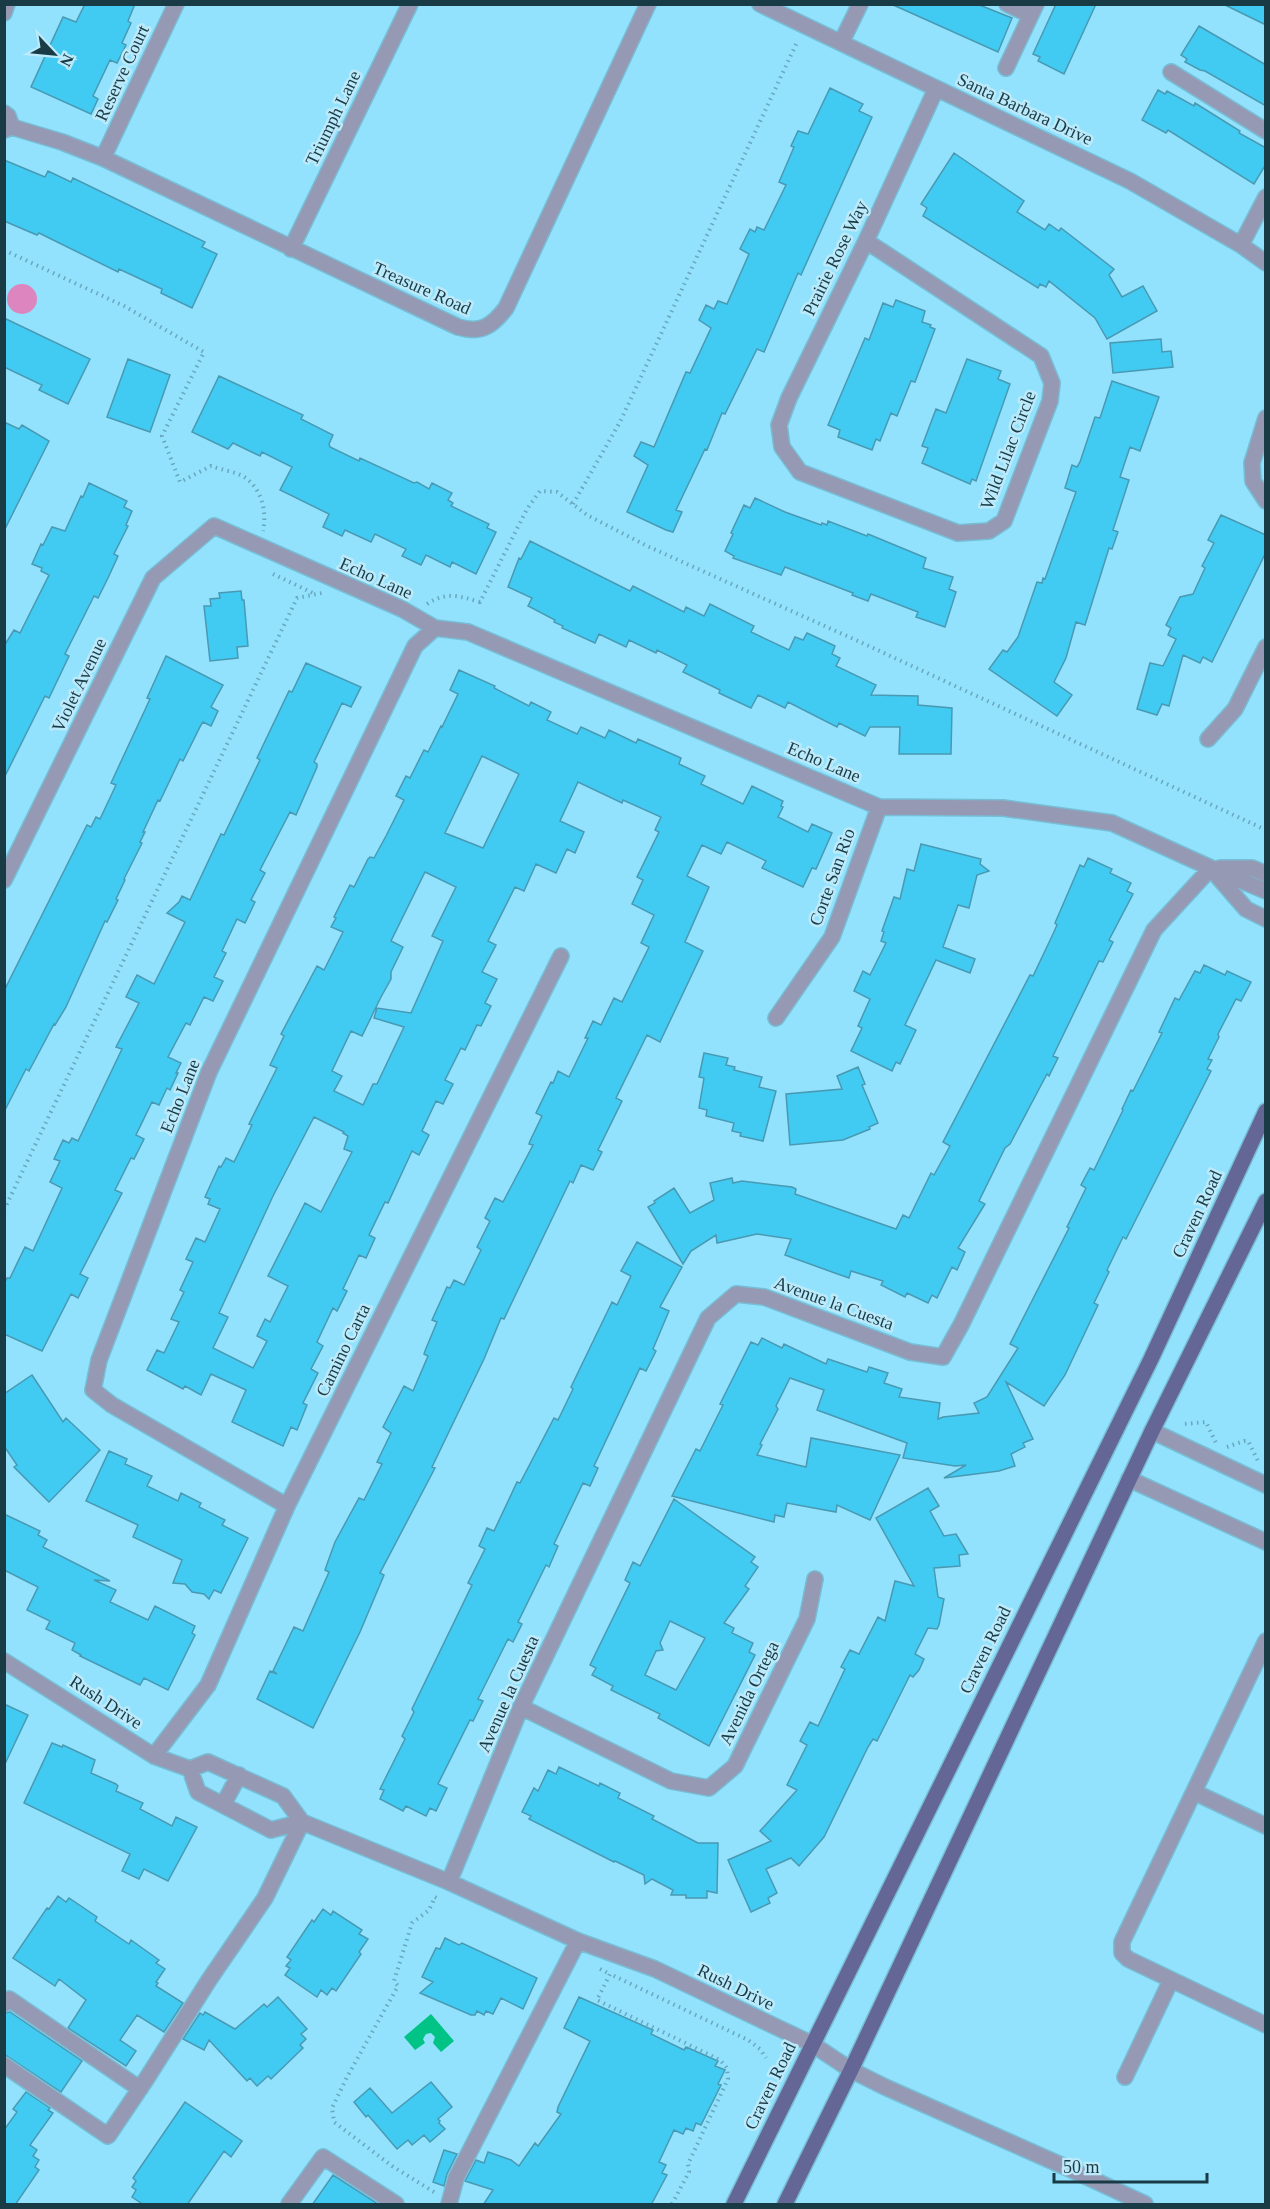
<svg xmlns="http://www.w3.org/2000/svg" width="1270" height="2209" font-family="'Times New Roman',serif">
<rect width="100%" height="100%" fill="#92e2fd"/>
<!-- green -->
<path fill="#dc85be" d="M7 299a15 15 0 1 1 30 0a15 15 0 1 1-30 0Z"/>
<!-- water -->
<path fill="#01c385" d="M431,2014L454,2041L441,2052L433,2043L435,2037L431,2033L426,2034L423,2039L425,2043L415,2050L404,2037Z"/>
<!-- building -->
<path fill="#41cbf3" stroke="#4999b3" stroke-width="1.5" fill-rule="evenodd" d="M85,4H135L128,21L131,23L122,43L126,45L117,63L110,60L93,96L98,99L91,114L31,87L63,17L76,22Z
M891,4H977L1012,18L998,52Z
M1056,4H1096L1064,74L1038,61L1040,57L1033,54Z
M1223,4H1266V25Z
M1199,26L1266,65V106L1205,71L1200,70L1185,62L1187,59L1181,55Z
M830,88L863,104L859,111L872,117L801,275L798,273L764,352L757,349L725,414L722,413L707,450L705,449L676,510L682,512L673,532L666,530L627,512L648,465L634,456L641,442L654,447L686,372L690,373L711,328L699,320L706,305L714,309L718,301L727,304L749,254L740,249L750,229L755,232L757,227L764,230L786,185L779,182L794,147L791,146L798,131L808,134Z
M1158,90L1165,94L1167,91L1194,106L1195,103L1240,131L1239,133L1266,148V164L1254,184L1168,130L1166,133L1142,120Z
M954,153L1024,201L1017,212L1045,230L1049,224L1059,231L1061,228L1114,269L1109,275L1122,297L1143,286L1157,311L1107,339L1095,318L1049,281L1046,287L1040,284L1038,288L923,216L927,208L921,204Z
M4,160L45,177L48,171L71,182L73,178L205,242L202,247L217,254L192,308L161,293L162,289L119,269L118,272L39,233L37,235L4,221Z
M896,300L925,311L922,322L931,325L930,327L935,329L915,382L911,381L897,416L891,413L880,441L876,439L872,450L838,437L840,430L828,425L865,338L869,340L883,303L893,307Z
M4,318L90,359L68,404L39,390L42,385L4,367Z
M1161,339L1162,352L1171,351L1173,367L1113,373L1110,343Z
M128,359L170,375L150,432L107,417Z
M967,359L1001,371L998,379L1010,384L976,481L972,479L970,484L922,463L928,448L922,446L936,409L946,413Z
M219,376L303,415L301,419L333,435L329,444L330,447L359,461L360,458L414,483L417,482L429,489L432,483L452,493L448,500L453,503L451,506L489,524L487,528L496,532L476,574L452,562L450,567L426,555L421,565L402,556L406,549L375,534L371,542L345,530L342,536L323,527L329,514L280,490L292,467L262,452L260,456L233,443L228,449L192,432Z
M1112,381L1159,397L1140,451L1130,447L1120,477L1129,480L1113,530L1118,532L1112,549L1109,548L1085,625L1076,622L1066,658L1054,682L1072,695L1057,716L989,669L1003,650L1007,652L1018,637L1037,582L1042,583L1043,578L1045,579L1076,492L1065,488L1072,465L1077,467L1080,462L1095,417L1100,418Z
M4,422L19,429L22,425L49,441L4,531Z
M89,483L127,501L124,507L132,511L126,525L128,526L114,554L118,556L108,578L98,598L94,596L65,654L69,656L49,698L45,696L4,778V646L14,630L20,633L49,575L41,571L42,568L32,564L41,544L43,545L52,527L65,531L81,496L83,497Z
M755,498L785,512L821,525L822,523L827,525L828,521L867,536L868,534L926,558L923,568L953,577L949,589L956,592L945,627L916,617L918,612L871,594L868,601L852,595L853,593L785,567L781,575L733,558L734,556L725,551L733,534L731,533L744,505L750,508Z
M1221,515L1266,535V552L1212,662L1203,657L1200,663L1183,655L1169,706L1162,704L1157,715L1137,709L1150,663L1163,666L1176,639L1168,635L1171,628L1166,625L1180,597L1193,594L1205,568L1202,566L1214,543L1208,540Z
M530,541L630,591L633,586L684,612L686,607L704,616L710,604L754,626L751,632L789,650L795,637L803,640L807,633L835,646L832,654L840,658L836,666L876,685L871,695L918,696V705L952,708L951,754H899L900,727H870L865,736L839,723L837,727L788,702L785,708L758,695L751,708L719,693L720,690L683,672L687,665L657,650L656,653L629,640L626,647L599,634L595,643L562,628L563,626L554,622L555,620L528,606L532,598L508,587L519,558L521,559Z
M241,591L242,600H244L248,646L237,647L238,658L210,661L204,606H211L210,599L220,598L219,593Z
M166,656L223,685L211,707L218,711L211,726L203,722L201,725L183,761L180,759L160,801L158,800L143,832H145L140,842L142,843L124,879L125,880L116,899L118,900L107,922L105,921L66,1007L55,1025L54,1024L29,1071L26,1069L4,1112V991L87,825L91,827L96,817L100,819L116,785L111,783L150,699L147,698Z
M306,663L361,687L351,707L342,703L314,762L317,764V767L296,815L290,812L260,870L265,873L251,900L255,902L245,923L237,919L222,951L226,953L214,977L223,981L213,1001L204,997L190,1025L186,1023L168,1057L181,1063L176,1073H178L170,1090L167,1088L159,1105L152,1102L136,1135L144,1139L134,1159L131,1158L115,1190L122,1193L80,1274L88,1278L78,1298L71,1294L42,1351L4,1334V1284L7,1278H10L25,1247L33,1251L62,1188L50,1182L60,1161L54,1159L63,1140L69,1143L72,1138L78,1141L122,1049L116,1047L139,1003L126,997L137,975L154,984L185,922L167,913L179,902L182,896L190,900L221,834L224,835L260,760L257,758L289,691L292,692Z
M459,670L495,686L494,688L529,706L531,702L551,712L547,720L577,734L581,727L605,738L609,730L636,743L638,739L681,758L679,764L705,776L701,784L743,804L752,786L783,801L781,806L783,807L778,817L808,832L812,824L832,833L816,869L812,868L803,887L762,868L766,861L727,842L721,854L702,845L687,876L709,887L685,942L703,951L660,1042L647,1035L616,1098L622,1101L598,1150L602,1152L593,1170L581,1165L573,1183L570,1181L504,1319L501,1318L484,1359L432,1467L435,1468L380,1573L384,1575L360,1632L313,1728L257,1699L270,1671L277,1674L273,1671L294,1627L303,1631L329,1572L325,1570L326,1567L335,1542L359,1498L364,1500L382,1464L377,1462L391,1433L383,1427L404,1386L413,1391L428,1356L424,1354L425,1351L437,1322L432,1320L447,1287L450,1288L454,1280L464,1285L481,1250L477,1247L490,1221L485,1218L495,1198L503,1202L533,1145L529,1144L530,1141L542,1116L536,1113L551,1082L553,1083L558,1071L569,1077L588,1038H585L593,1021L601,1025L614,998L622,1002L649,947L641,943L654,915L632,904L643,880L637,877L659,832L655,830L661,817L623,800L622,803L578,782L560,821L584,832L575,853L567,849L556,873L536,864L524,891L515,887L488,941L496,945L482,972L497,979L485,1003L491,1006L481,1026L477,1025L465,1050L461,1048L445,1080L453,1084L443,1104L436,1101L422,1131L429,1135L419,1155L412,1151L388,1203L385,1202L369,1235L375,1238L366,1258L359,1255L343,1289L347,1291L337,1311L333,1308L317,1342L323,1346L311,1369L318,1373L303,1403L307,1405L297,1430L291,1427L283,1446L232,1422L246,1390L211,1374L201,1395L185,1386L183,1389L147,1370L157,1350L164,1353L179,1322L171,1319L184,1292L180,1290L193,1262L186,1259L196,1238L205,1242L220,1209L208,1204L210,1199L205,1197L219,1166L221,1167L226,1158L234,1162L252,1125L249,1124L277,1068L270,1065L284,1036L281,1034L317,966L324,970L343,932L331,927L336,918L334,917L350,885L354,887L368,859L370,857L374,858L386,836L404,800L396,796L406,776L410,778L424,750L428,752L441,726L442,727L458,694L450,690ZM482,756L519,774L483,848L445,833ZM425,872L456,887L432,936L443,941L411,1013L377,1008L374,1018L404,1027L377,1084H373L363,1105L334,1091L342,1076L332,1071L351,1031L362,1036L381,997L391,979V972L403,947L391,941ZM314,1117L344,1132L343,1133L348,1136L344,1149L352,1152L321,1212L305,1203L268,1276L288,1286L270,1322L265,1319L257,1336L267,1341L253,1368L213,1348L228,1317L219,1313L273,1196Z
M921,844L981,859L980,864L989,871L977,875L969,908L958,905L943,947L975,959L970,973L936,960L905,1025L916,1030L900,1064L896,1062L892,1071L851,1051L862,1028L858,1026L870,999L854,991L863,971L870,975L886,943L881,941L884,932L882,931L894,897L900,899L907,869L914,871Z
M1088,858L1112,869L1110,873L1131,883L1127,891L1133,894L1109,940L1113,942L1103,962L1099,961L1053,1056L1058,1058L1049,1076L1047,1074L1010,1144L1005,1148L979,1201L985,1204L958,1248L965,1252L957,1270L952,1267L937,1298L932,1295L928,1303L907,1293L905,1297L881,1285L883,1281L851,1271L849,1278L832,1272L785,1255L791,1239L757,1234L717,1243L716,1235L691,1251L683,1264L648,1207L655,1203L654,1201L674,1188L690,1213L714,1200L710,1183L732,1178L733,1183L742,1181L792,1187L796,1189L795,1194L896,1229L903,1215L909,1218L931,1173L934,1175L950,1146L943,1142L1030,975L1033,976L1053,934L1057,925L1055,923L1080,865L1084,867Z
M1204,965L1225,975L1227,971L1251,982L1241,1001L1236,999L1218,1034L1219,1037L1208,1059L1212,1060L1207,1069L1211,1071L1126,1239L1123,1237L1107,1270L1109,1272L1094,1303L1098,1305L1065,1375L1044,1406L1006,1382L1033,1439L1023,1443L1025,1447L1011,1454L1015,1466L999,1471L944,1478L966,1465L955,1466L903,1458L907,1443L817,1410L824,1390L790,1378L776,1406L778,1409L760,1444L762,1445L757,1455L806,1467L811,1438L900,1455L870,1520L837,1505L836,1512L787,1503L784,1517L775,1515L774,1522L672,1496L696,1449L700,1451L723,1405L720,1404L751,1342L758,1345L762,1338L782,1348L784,1344L826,1364L828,1359L867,1372L869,1367L888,1373L884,1383L902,1389L899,1397L940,1403L938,1419L943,1417L979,1413L974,1403L987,1397L1018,1348L1010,1344L1069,1228L1067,1227L1086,1188L1081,1185L1090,1168L1094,1170L1123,1110L1122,1109L1131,1090L1133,1091L1162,1033L1159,1032L1175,998L1179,1000L1195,971L1200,973Z
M704,1053L728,1058L726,1065L735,1067L734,1070L762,1077L759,1087L776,1091L763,1141L740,1136L741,1133L732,1131L734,1123L706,1116L707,1110L699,1108L704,1078L699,1077Z
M858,1067L865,1084L862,1085L878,1123L869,1127L870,1129L843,1140L790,1145L786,1094L842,1089L837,1076Z
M637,1242L682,1267L660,1307L669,1311L653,1349L656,1351L646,1371L640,1368L594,1466L598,1468L590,1486L583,1483L554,1544L558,1546L549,1567L546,1565L518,1622L522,1624L513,1642L508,1639L478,1699L483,1701L473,1721L470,1720L438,1784L447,1788L436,1811L430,1808L426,1816L406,1806L403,1811L380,1799L384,1790L380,1789L405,1739L402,1736L414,1712L412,1709L472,1585L468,1583L485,1549L479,1546L487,1528L494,1531L517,1482L520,1483L554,1418L558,1420L573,1389L571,1387L612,1302L617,1305L631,1276L621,1271Z
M32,1375L63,1422L66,1418L100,1450L49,1502L14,1467L17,1465L4,1446V1394Z
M109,1451L127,1459L125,1464L152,1476L147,1486L178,1501L181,1493L201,1503L199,1507L225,1520L222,1525L248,1538L221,1593L214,1590L209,1599L204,1594L192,1592L185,1584L173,1583L182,1560L133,1537L138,1525L86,1501Z
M928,1488L939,1506L930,1511L944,1536L956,1534L968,1554L959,1555L960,1566L934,1568L938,1597L944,1599L939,1625L937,1629L928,1628L915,1654L924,1659L919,1670L913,1677L910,1675L877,1741L873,1739L868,1747L824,1837L799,1866L791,1858L766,1869L777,1893L768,1898L770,1903L751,1912L728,1860L771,1841L760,1831L797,1790L787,1785L807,1745L800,1741L810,1722L818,1726L845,1669L841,1667L850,1650L859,1654L878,1617L885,1621L895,1581L914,1586L876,1518Z
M674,1499L755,1557L751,1562L758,1567L745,1586L749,1589L724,1623L734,1628L732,1633L753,1643L749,1652L755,1655L709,1746L658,1718L660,1714L611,1690L613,1686L592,1675L596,1668L590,1665L630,1583L625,1580L633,1562L640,1566ZM670,1621L705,1638L676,1690L645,1675L656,1651L663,1650L660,1643Z
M4,1514L40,1531L38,1535L47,1540L43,1547L110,1581L94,1580L116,1590L110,1602L148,1620L155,1606L195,1626L192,1633L195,1635L168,1690L144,1678L140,1685L80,1656L81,1655L72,1650L75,1643L46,1629L50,1621L27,1610L38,1587L4,1570Z
M4,1704L28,1715L4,1766Z
M52,1743L62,1747L63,1745L95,1760L91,1773L116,1784L118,1786L116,1791L143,1803L140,1809L172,1826L176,1817L197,1827L168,1881L144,1869L139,1879L122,1871L130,1854L24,1803Z
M559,1767L599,1786L600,1783L620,1793L618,1798L654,1816L652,1819L698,1843H718L717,1893L707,1891V1898H686V1895H671L673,1890L652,1879L645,1884L644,1875L615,1861L614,1862L529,1819L531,1816L522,1812L534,1788L538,1791L548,1770L556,1774Z
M58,1896L66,1902L69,1898L97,1917L95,1921L129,1944L131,1940L159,1960L156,1963L165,1969L156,1982L158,1983L156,1986L183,2003L164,2032L137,2015L120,2040L136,2051L126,2066L68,2028L86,2000L59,1979L55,1986L13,1958L47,1908L49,1909Z
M323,1909L331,1915L333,1911L362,1930L359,1934L368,1939L359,1952L361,1954L336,1991L332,1988L327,1995L321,1990L317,1997L285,1975L290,1968L286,1966L291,1960L287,1957L312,1920L314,1922Z
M445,1938L459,1945L462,1943L537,1978L523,2009L501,1998L493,2014L486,2011L484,2015L477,2011L475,2015H471L420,1993L433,1982L422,1977L436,1948L440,1949Z
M278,1997L307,2029L301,2034L306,2039L300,2045L303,2048L271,2079L268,2076L257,2086L250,2078L247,2081L209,2040L204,2050L183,2039L200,2013L203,2015L205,2012L235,2029L264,2004L267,2007Z
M579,1997L653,2030L651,2034L684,2050L686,2047L718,2061L715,2066L725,2070L718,2084L721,2085L701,2125L696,2123L693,2131L686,2128L683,2134L674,2130L659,2162L666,2165L662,2173L667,2175L651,2205H483L493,2190L465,2181L476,2160L484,2163L488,2152L511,2160L519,2166L535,2143L538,2146L561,2114L557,2112L558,2107L590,2041L564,2028Z
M10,2012L82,2061L61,2092L4,2054V2013Z
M431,2082L452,2107L438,2119L440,2121L439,2123L445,2129L430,2142L424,2135L412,2145L408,2140L397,2149L368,2115L366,2117L354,2102L370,2088L392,2113Z
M26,2092L50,2108L48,2110L53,2113L30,2145L37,2150L33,2156L39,2160L35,2167L39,2170L15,2205H4V2130L17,2112L13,2109Z
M185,2102L242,2141L231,2157L224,2151L187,2205H144L132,2197L136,2190L132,2187L136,2181L133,2178Z
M444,2150L457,2154L447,2174L444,2186L433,2182Z
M333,2175L375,2202L379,2205H312Z"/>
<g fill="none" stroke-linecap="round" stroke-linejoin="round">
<defs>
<path id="minor" d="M760,4L1130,181L1241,245L1266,263
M1007,4L1030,15
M4,13L7,4
M841,43L860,4
M1006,68L1036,4
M1171,72L1266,131
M4,113L8,116L12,127L4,130
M12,127L62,142L103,158L458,327C481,334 492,326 506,308L648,4
M103,158L176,4
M866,241L1041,356L1052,383L1050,401L1004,521L989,531L958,533L800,472L782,447L779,425L789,398L866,241L936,89
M1241,245L1266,197
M291,249L410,4
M1266,418L1252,463L1253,481L1266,501
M1208,739L1235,709L1266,647
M1220,868H1252L1266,874
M1213,871L1246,909L1266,919
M4,880L153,578L214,526L402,609L435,628L468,632L879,807L1003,808L1112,823L1211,868L1266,891
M776,1018L832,937L879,807
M1152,1431L1266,1485
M1129,1479L1266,1542
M287,1506L112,1405L93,1390L99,1360L209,1072L415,646L435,628
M1266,1641L1122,1942V1953L1128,1959L1266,2025
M4,1661L154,1756L190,1769L208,1762L283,1796L302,1822L449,1882L578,1941L655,1969L812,2044L851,2070L885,2087L1070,2169L1145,2204
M521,1707L671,1781L709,1788L735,1766L807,1619L815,1579
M154,1756L208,1685L287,1506L561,956
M190,1769L198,1792L271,1830L302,1822
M1194,1792L1266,1826
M223,1805L239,1775
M449,1882L521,1707L708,1318L736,1294L764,1297L910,1352L943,1357L961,1325L1154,930L1211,868
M4,2004L9,1999L140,2089
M4,2065L108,2136L147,2078L209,1980L265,1898L302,1822
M1125,2077L1171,1980
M289,2204L323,2157L396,2204
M449,2204L456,2178L578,1941"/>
<path id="major" d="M734,2204L1151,1359L1266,1111
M785,2204L851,2070L1152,1431L1266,1201"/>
</defs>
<!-- minor casing -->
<use href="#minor" stroke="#77bdd5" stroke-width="18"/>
<!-- major casing -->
<use href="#major" stroke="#77bdd5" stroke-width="18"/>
<!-- path -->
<path stroke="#68a7bd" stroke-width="4" stroke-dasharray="1.5 4.5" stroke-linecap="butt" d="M4,250L124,306L204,352L162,436L180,482L211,466C221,470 239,472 247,479C262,491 267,512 263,531
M573,504L620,422L798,40
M273,574L315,594
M427,604C447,591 459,596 480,602L527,509L540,491L557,492L587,515L647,546L858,641L1266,830
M4,1210L297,598L322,593
M1185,1424L1206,1422L1216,1443
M1227,1447L1244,1441H1248L1259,1463
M600,1969L610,1974
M434,2192L392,2166L334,2122L332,2108L347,2077L398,1986L394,1981L412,1923L429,1910L435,1897L437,1898
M672,2204L689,2172L688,2164L728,2079L727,2068L720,2060L597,2000L610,1974L748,2040L760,2049L766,2058"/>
<!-- minor -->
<use href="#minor" stroke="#9699b4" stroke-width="15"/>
<!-- major -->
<use href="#major" stroke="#646695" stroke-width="15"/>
</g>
<g text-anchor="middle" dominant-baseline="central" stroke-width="5" stroke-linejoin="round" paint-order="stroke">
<!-- street labels -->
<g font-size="18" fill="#193b46" stroke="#bceafa">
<text transform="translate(122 73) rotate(-65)">Reserve Court</text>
<text transform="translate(1025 109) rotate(25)">Santa Barbara Drive</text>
<text transform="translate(333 118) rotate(-64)">Triumph Lane</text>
<text transform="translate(835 258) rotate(-64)">Prairie Rose Way</text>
<text transform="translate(422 288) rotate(24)">Treasure Road</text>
<text transform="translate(1008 450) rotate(-69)">Wild Lilac Circle</text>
<text transform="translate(376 578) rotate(24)">Echo Lane</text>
<text transform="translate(79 685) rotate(-64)">Violet Avenue</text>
<text transform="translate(824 762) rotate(23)">Echo Lane</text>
<text transform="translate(832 877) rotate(-70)">Corte San Rio</text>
<text transform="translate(180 1096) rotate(-68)">Echo Lane</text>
<text transform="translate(1197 1214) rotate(-65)">Craven Road</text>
<text transform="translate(834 1303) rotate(20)">Avenue la Cuesta</text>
<text transform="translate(343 1350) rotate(-64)">Camino Carta</text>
<text transform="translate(985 1650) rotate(-64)">Craven Road</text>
<text transform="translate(749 1693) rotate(-64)">Avenida Ortega</text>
<text transform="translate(508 1694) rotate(-66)">Avenue la Cuesta</text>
<text transform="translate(106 1702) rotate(33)">Rush Drive</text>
<text transform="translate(736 1987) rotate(26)">Rush Drive</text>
<text transform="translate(770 2086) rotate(-64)">Craven Road</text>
</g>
</g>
<!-- border -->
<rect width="1270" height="2209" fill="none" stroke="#193b46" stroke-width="12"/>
<!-- north arrow -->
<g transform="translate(54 54) rotate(116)" stroke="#bceafa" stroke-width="4.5" paint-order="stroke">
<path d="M0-4.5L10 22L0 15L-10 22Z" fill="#193b46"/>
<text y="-9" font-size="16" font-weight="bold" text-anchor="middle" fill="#193b46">N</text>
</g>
<!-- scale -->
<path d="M1054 2173v9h153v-9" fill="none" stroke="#193b46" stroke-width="3"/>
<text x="1063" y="2173" font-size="18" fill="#193b46" stroke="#bceafa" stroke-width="4.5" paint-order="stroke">50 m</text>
</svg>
